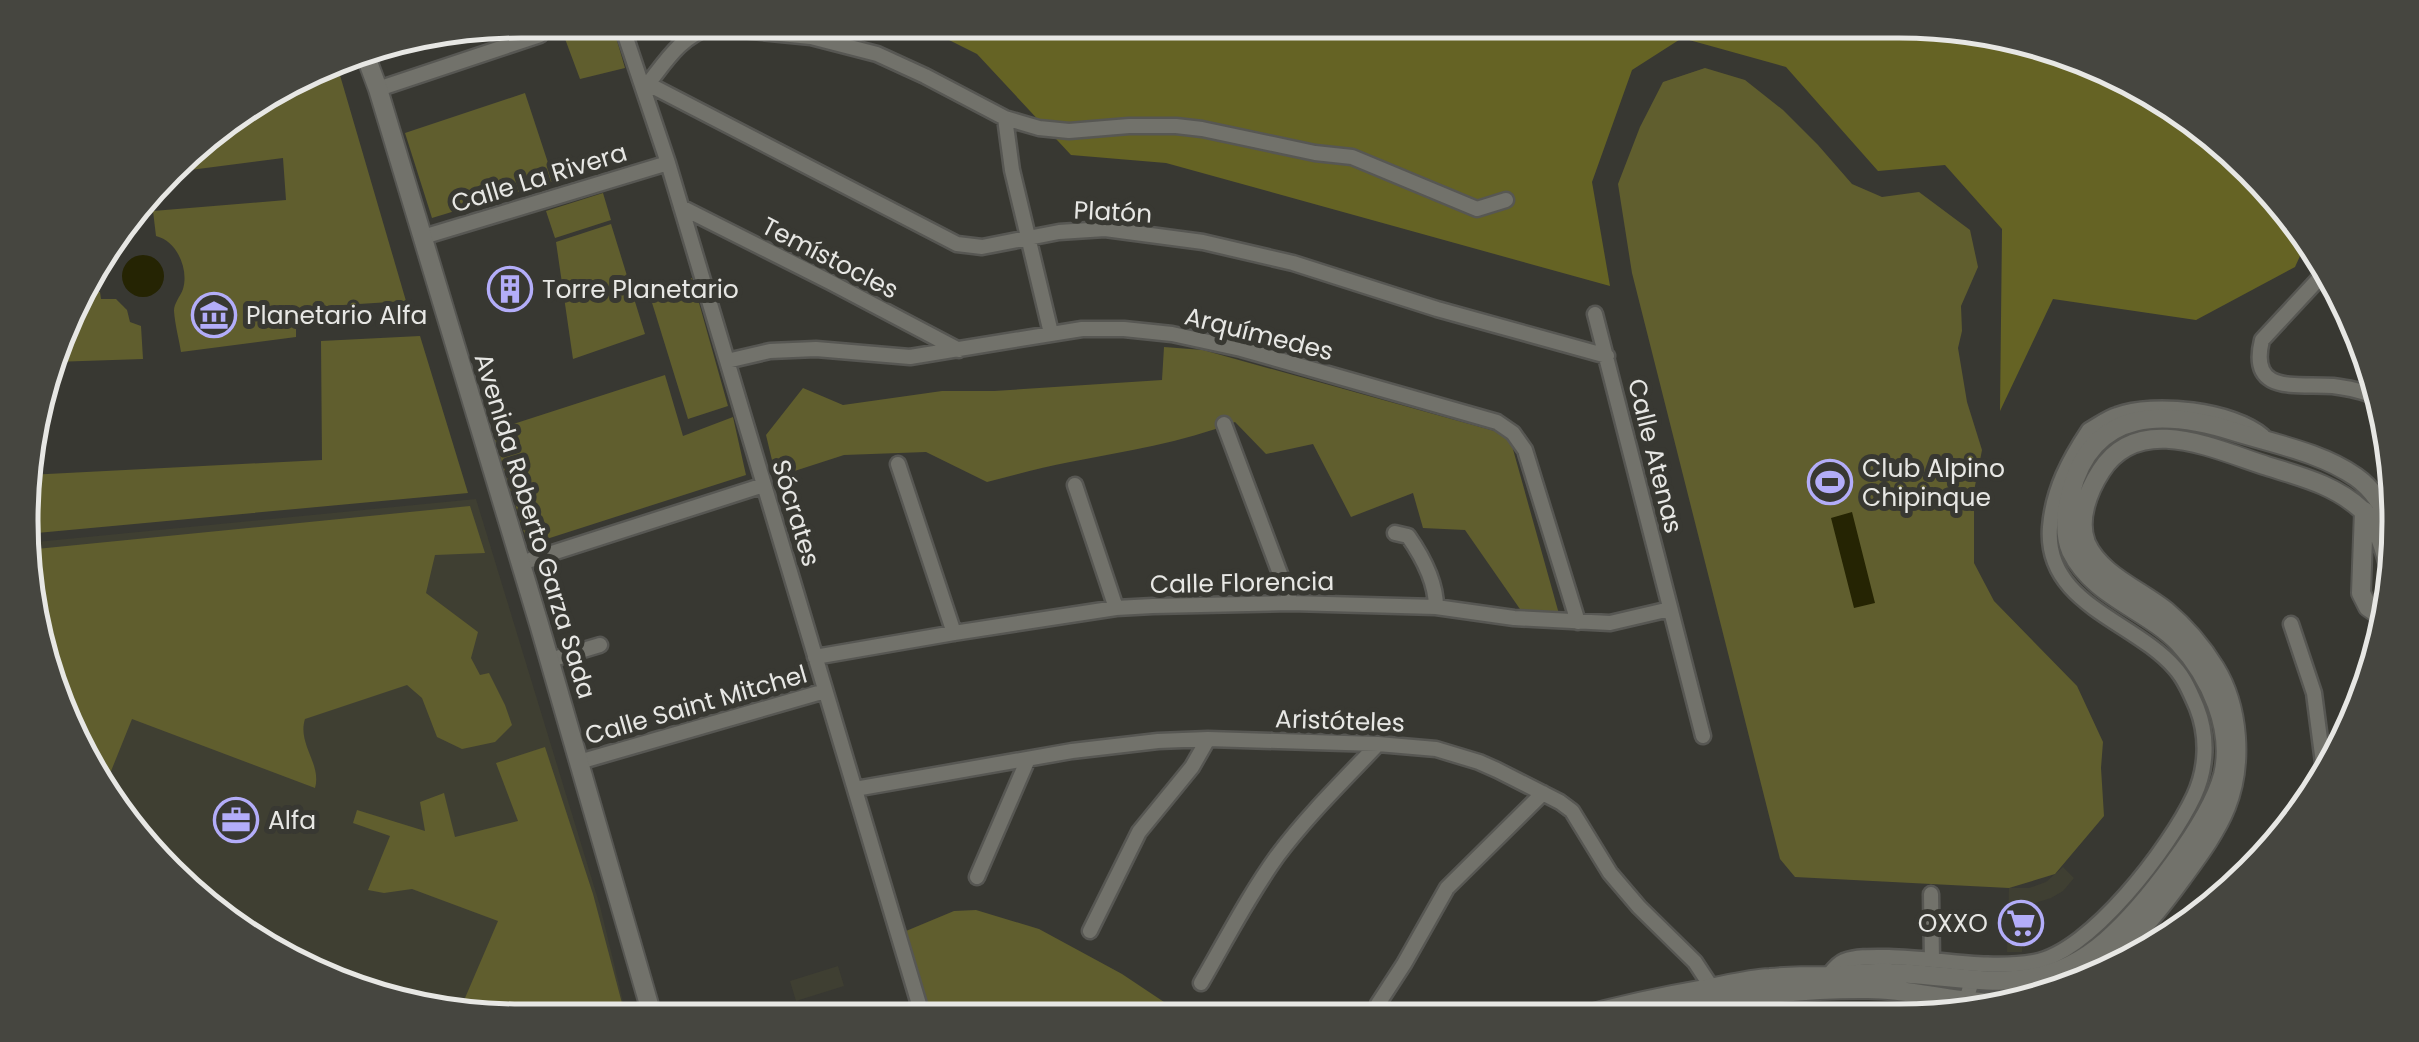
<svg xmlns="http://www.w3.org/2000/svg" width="2419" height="1042" font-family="Poppins,sans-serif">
<rect width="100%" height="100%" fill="#383832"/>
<!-- built -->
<path fill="#3f3f32" d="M476,499L600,906L628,1022H521L359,995L191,898L87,771L24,587L26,543Z
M2063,867L2074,878L2063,891L2051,898L2032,904L2024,911L2022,952H2007L2009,888H2029L2046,882Z
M838,966L844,986L796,1001L790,981Z
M747,1002L774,1015L775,1021L685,1022L680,1007Z"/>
<!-- green -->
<path fill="#605e2e" d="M558,20H611L625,68L580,79Z
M337,65L406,301L296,308V337L181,352C179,339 175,325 174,311C174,303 180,297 183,289C189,269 177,241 156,236L153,211L286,200L283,158L167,173L191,144L319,70Z
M1705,68L1745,80L1783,110L1818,145L1852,184L1882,197L1919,192L1970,230L1978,267L1961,306L1962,331L1958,348L1967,402L1982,450L1974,491V563L1994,601L2077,686L2103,742L2101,768L2104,816L2055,874L2009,888L1795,877L1780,859L1632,273L1618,184L1640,127L1663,82Z
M525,93L554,181L432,218L405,133Z
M603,193L611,220L555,238L546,211Z
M611,224L645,334L573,359L556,242Z
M692,278L728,406L688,419L649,293Z
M87,292H100L101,299H116L127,310L130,322L141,326L143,359L53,362L68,322C85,313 90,312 87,292Z
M420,336L468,493L26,534L28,475L322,460L321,341Z
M1164,347L1203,350L1509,435L1559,614L1522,612L1465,530L1423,528L1413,493L1351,517L1313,444L1266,454L1235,422C1181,443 1126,451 1070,462C1042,467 1015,475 987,482L926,452L844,455L776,477L766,435L803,388L843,405L942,391H994L1162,380Z
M665,375L683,436L733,417L746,475L528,545L492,431Z
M470,506L485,553L435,555L426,593L478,632L471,658L480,675L489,673L505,705L512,725L495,742L462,749L437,737L422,698L407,685L305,719C297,744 322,764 315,788L132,719L103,791L87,771L24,587L26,550Z
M545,747L593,894L627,1022H521L459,1012L498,921L412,889L384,893L368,890L390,836L353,823L357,810L425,831L420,802L444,793L455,837L518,821L496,763Z
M976,910L1039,929L1122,974L1191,1020L932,1019L906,931L954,911Z"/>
<!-- forest -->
<path fill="#656324" d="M909,20H1899L2060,47L2229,145L2305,245L2295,267L2196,320L2053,299L2000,411L2002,229L1945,165L1878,171L1786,67L1682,38L1632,70L1592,182L1610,286L1166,163L1071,155L977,54Z"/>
<!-- water -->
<path fill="#252403" d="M122 276a21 21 0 1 1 42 0a21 21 0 1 1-42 0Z
M1852,512L1875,603L1854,608L1831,518Z"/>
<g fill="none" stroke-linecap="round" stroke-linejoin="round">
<defs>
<path id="minor" d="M620,20L668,163L924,1021
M648,84C666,61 681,36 711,27L811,37L877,54L925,76L1005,118L1039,128L1069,131L1129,126H1176L1202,129L1315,153L1352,157L1477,209L1506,200
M643,86L648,84L957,244L982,247L1059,232L1105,229L1203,242L1293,263L1437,309L1607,356
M378,89L540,35
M1005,118L1012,170L1051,333
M681,207L830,282L959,350
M423,237L668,163
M2326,271L2262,340C2248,396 2298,383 2333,386C2347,388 2361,390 2373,396
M1595,314L1703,736
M727,361L770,351L816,349L910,357L1082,329H1124L1172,334L1241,349L1497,422L1513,433L1525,450L1578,622
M1224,424L1291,603
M2089,430C2098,425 2107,418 2117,415C2154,401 2233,410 2263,436
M898,464L954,633
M1075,485L1116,608
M1395,533L1408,536C1422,556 1436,581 1436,607
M521,563L764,485
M2291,624L2314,693L2325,778
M815,657L954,633L1116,608L1153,606L1291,603L1436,607L1514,618L1610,623L1670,609
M550,660L600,645
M579,762L825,691
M855,789L1072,751L1158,741L1208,739L1378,744L1436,749L1479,762L1497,770L1560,802L1572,811L1610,873L1639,907L1695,962L1716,994
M977,877L1028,759
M1931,894L1932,960
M1090,931L1139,832L1192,767L1208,739
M1828,976C1833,970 1837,964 1844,961C1858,956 1875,957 1889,957C1938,958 1986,970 2034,962C2091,952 2170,847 2194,796C2207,768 2208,736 2197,708C2191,694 2185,679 2175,668C2133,620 2044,604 2050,527C2053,490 2069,460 2089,430L2100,438
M1201,983C1226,940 1249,895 1278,855C1308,815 1344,780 1378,744
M1955,1016L1966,1001L1972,980
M1374,1019L1378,1004L1404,964L1447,888L1543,793"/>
<path id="tertiary" d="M362,46L378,89L539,624L654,1022
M2364,511L2361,593L2368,607L2381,616
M1570,1019C1617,1006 1663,996 1710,988C1730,984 1750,979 1770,978C1790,976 1810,976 1830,976C1850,975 1871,972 1891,973C1973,975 2036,1002 2106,941C2144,908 2210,823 2223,775C2234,730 2210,676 2179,643C2146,609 2093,596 2071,551C2063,532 2066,511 2071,492C2093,406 2167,410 2236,432C2275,444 2322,453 2356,477C2373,489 2383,506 2393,524
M1628,1019C1706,1001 1788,988 1868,989C1930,989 1977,1014 2040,996C2104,978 2145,929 2182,878C2198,856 2216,832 2226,807C2243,764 2239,707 2215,668C2202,647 2185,627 2166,611C2140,590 2100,575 2086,543C2077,520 2088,491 2101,471C2139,411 2216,450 2267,466C2302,477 2335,485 2362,510C2378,524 2382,543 2388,563"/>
</defs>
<!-- minor casing -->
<use href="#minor" stroke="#575753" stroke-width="19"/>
<!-- tertiary casing -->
<use href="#tertiary" stroke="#575753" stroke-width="22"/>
<!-- minor -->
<use href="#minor" stroke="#72726b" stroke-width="14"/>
<!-- tertiary -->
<use href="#tertiary" stroke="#72726b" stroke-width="18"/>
</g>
<!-- icons -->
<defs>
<symbol id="building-ring" viewBox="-11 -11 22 22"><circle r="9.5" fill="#383832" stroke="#b3adf9" stroke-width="1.5"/><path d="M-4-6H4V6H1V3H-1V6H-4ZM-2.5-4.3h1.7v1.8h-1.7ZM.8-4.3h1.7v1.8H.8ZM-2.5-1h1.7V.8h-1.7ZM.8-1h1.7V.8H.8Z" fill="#b3adf9"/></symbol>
<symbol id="museum-ring" viewBox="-11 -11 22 22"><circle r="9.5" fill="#383832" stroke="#b3adf9" stroke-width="1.5"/><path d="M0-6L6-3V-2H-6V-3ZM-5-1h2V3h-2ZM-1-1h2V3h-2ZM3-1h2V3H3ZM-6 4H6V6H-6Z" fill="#b3adf9"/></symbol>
<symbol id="stadium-ring" viewBox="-11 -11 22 22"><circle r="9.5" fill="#383832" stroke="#b3adf9" stroke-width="1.5"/><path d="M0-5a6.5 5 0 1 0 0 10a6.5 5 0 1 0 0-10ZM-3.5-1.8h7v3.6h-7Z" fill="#b3adf9"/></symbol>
<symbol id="office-ring" viewBox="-11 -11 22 22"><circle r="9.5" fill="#383832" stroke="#b3adf9" stroke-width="1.5"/><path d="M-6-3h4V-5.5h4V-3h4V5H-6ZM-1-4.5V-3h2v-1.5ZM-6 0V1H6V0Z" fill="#b3adf9"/></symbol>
<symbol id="supermarket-ring" viewBox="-11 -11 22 22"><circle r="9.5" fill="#383832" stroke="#b3adf9" stroke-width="1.5"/><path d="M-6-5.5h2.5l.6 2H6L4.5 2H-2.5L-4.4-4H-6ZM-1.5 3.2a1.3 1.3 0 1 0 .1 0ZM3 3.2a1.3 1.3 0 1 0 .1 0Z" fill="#b3adf9"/></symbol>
</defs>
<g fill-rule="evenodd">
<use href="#building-ring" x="485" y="264" width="50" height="50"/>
<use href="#museum-ring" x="189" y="290" width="50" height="50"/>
<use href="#stadium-ring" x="1805" y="457" width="50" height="50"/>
<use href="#office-ring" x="211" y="795" width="50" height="50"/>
<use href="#supermarket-ring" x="1996" y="898" width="50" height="50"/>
</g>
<g text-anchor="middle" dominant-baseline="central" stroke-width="10" stroke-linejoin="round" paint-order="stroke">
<!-- street labels -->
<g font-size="25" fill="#e7e7e4" stroke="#383832">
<text transform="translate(539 178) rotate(-17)">Calle La Rivera</text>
<text transform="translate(1113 212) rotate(3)">Platón</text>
<text transform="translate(830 258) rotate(27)">Temístocles</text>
<text transform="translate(1259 334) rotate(14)">Arquímedes</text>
<text transform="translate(1655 456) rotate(76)">Calle Atenas</text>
<text transform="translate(796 513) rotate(73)">Sócrates</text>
<text transform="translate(535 526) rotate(73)">Avenida Roberto Garza Sada</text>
<text transform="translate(1242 583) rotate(-1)">Calle Florencia</text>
<text transform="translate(696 705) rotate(-16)">Calle Saint Mitchel</text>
<text transform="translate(1340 721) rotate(2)">Aristóteles</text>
</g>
<!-- poi labels -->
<g font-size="25" fill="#e7e7e4" stroke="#383832" text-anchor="start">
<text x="542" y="289">Torre Planetario</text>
<text x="246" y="315">Planetario Alfa</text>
<text x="1862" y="468">Club Alpino<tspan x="1862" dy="29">Chipinque</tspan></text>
<text x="268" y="820">Alfa</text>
<text x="1988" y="923" text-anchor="end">OXXO</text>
</g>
</g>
<!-- crop -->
<path d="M0 0H2419V1042H0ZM521 38H1899A483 483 0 0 1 2382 521V521A483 483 0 0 1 1899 1004H521A483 483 0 0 1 38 521V521A483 483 0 0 1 521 38Z" fill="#464640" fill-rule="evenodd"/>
<path fill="none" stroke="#e7e7e4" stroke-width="5" d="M521 38H1899A483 483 0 0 1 2382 521V521A483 483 0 0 1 1899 1004H521A483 483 0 0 1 38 521V521A483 483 0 0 1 521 38Z"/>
</svg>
